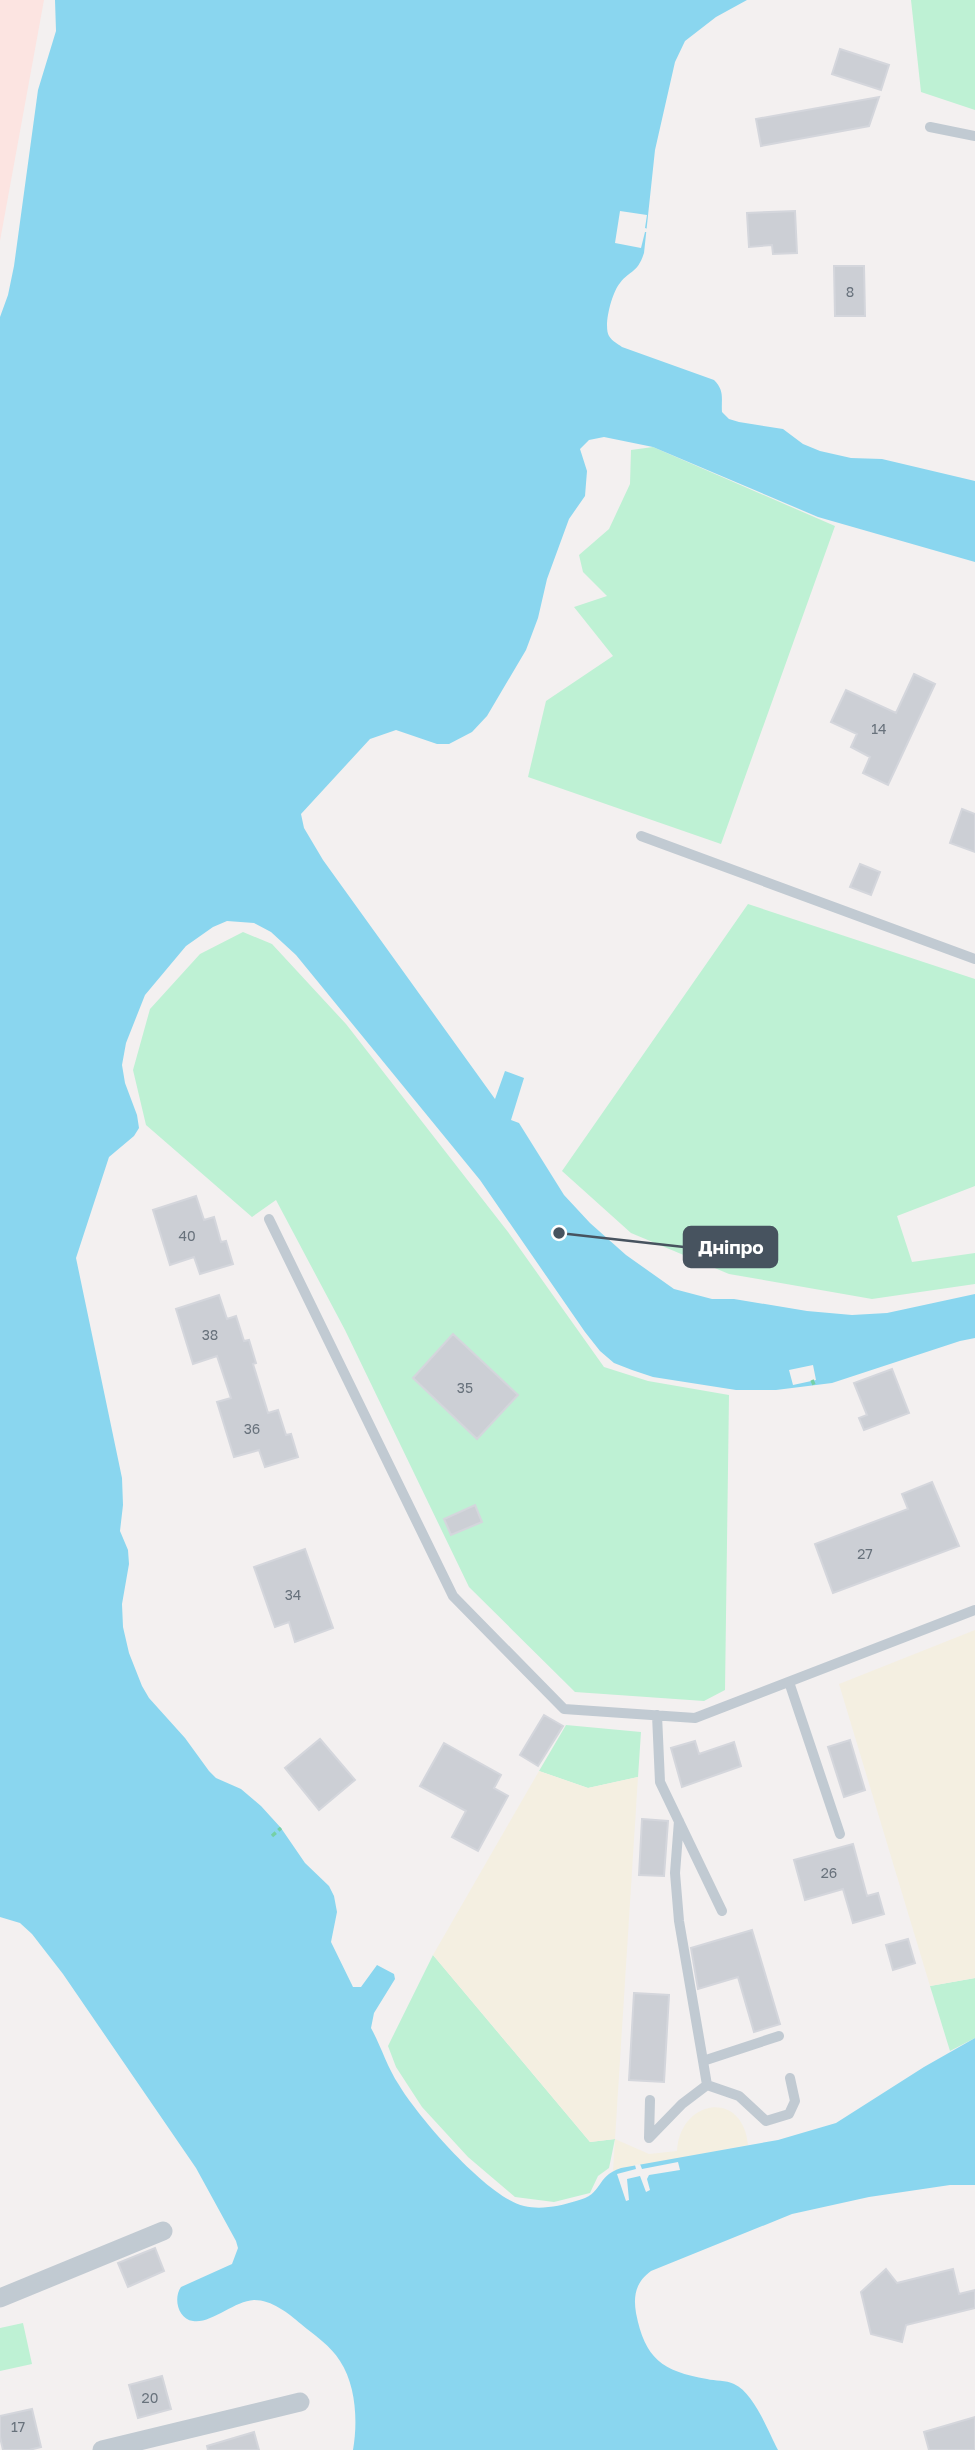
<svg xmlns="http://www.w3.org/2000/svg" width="975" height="2450" font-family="'Golos Text',sans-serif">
<rect width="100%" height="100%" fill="#f3f0f0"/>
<!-- medical -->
<path fill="#fce4e1" d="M0,0H44L0,241Z"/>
<!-- green -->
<path fill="#bef1d4" d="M911,0H975V110L921,92Z
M653,447L835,526L721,844L528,777L546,701L613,656L574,607L607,596L583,572L579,555L609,529L630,484L631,450Z
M748,904L975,979V1186L897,1216L912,1262L975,1253V1284L872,1299L729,1274L631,1233L562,1171Z
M243,932L272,944L346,1024L508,1232L604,1367L648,1381L729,1395L725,1690L704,1701L575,1692L469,1587L345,1330L276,1200L252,1217L146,1125L133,1070L150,1009L200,954Z
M566,1725L641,1732L638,1777L588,1788L539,1771Z
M433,1955L590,2142L615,2139L609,2168L598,2176L590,2193L554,2202L515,2197L468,2157L422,2107L396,2067L388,2046Z
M975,1978V2038L950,2051L930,1986Z
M23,2323L32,2364L0,2371V2328Z"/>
<!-- sand -->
<path fill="#f4efe1" d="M975,1630V1978L930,1986L839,1684Z
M539,1771L588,1788L638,1777L615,2139L649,2154L677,2151C680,2099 743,2089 748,2145L613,2171L615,2139L590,2142L433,1955Z"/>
<!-- water -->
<path fill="#8ad6ef" d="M55,0H747L716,17L685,41L675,62L655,150L644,253C637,274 631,269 620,283C612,292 603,326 609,336C612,341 618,344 622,347L714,380C725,391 721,399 722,412L729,419L739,422L783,429L803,444L820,451L851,458L882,459L975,481V562L818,517L653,447L604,437L589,440L580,449L587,471L585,496L569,519L547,579L538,618L526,650L487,716L472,732L449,744H437L396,730L370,739L301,814L304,828L323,860L495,1099L505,1071L524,1078L511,1120L519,1123L564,1195L590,1223L626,1255L674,1289L712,1299H734L807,1311L852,1315L887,1313L975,1294V1338L960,1341L832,1383L776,1390H736L653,1377L632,1370L614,1363L600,1351L585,1332L480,1180L296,955L271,932L254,923L227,921L213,927L186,946L145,995L126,1043L122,1065L125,1083L137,1115L139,1128L134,1136L109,1157L76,1258L122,1478L123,1505L120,1531L128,1550L129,1564L122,1604L123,1627L129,1653L142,1686L149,1698L185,1738L209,1771L216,1778L241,1789L261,1806L281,1828L305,1863L329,1886L334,1896L337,1912L331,1942L353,1987H361L377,1965L394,1974L395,1979L374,2013L371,2028C381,2046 387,2067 399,2085C418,2117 488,2198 524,2206C541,2210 560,2206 576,2201C605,2194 594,2177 621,2168L778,2140L836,2123L924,2067L975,2038V2185H950L869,2197L792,2214L651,2271C636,2282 633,2295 636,2313C645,2359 662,2371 707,2379C715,2381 726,2380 734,2384C754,2393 768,2431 778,2450H353C358,2422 356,2385 340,2361C331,2346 314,2335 301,2324C288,2313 272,2300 254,2300C234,2301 211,2324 193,2321C178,2319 173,2298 181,2287L232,2264L238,2248L236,2241L196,2168L63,1974L32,1934L20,1923L0,1917V317L8,295L14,266L38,90L56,31Z"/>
<!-- pier -->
<path fill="#f3f0f0" d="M620,211L647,215L645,228L648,229L647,232H645L641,248L615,243Z
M813,1365L816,1380L793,1385L789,1370Z
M678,2162L680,2170L649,2175L647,2179L650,2190L646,2192L640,2176L627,2179L629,2200L626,2201L617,2174L636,2169L635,2165L640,2164L642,2169Z"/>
<!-- building -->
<path fill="#cccfd5" stroke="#d4d6dc" stroke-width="2" d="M840,49L889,65L881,90L832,74Z
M879,97L869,126L761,146L756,119Z
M795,211L797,253L773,254L772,245L749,247L747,213Z
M834,266H864L865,316H835Z
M914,674L935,684L888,785L863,773L870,757L851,747L857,734L831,722L846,690L896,713Z
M962,809L975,814V852L950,843Z
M860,864L880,872L871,895L850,887Z
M196,1196L204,1220L214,1217L221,1242L226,1241L233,1264L200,1274L194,1257L170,1265L153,1210Z
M219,1295L227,1319L236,1316L244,1341L249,1340L256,1363L253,1364L268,1413L278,1410L286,1435L291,1434L298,1457L265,1467L259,1450L234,1457L217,1402L231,1398L217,1356L193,1364L176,1309Z
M453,1334L518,1395L477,1439L413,1378Z
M892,1369L909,1413L864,1430L859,1418L867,1415L854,1383Z
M932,1482L959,1546L833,1593L815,1544L908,1509L902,1494Z
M475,1505L482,1522L451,1535L444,1519Z
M305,1549L333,1628L295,1642L289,1622L275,1627L254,1567Z
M544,1715L563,1726L538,1766L520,1755Z
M320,1739L355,1780L319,1810L285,1768Z
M850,1740L865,1790L844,1797L828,1747Z
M695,1741L699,1754L734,1742L741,1766L682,1787L671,1748Z
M444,1743L501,1775L494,1788L508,1796L478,1851L452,1837L466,1811L420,1786Z
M642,1819L668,1821L664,1876L639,1875Z
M853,1844L867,1896L878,1893L884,1914L853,1923L843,1889L805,1900L794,1860Z
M752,1930L780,2024L754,2032L738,1977L698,1989L691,1948Z
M908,1939L915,1963L893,1970L886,1945Z
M634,1993L669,1995L664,2082L629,2080Z
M155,2248L164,2271L128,2287L118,2263Z
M886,2269L897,2283L953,2269L959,2294L975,2290V2308L906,2325L902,2342L871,2334L861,2292Z
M162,2376L171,2409L138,2418L129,2385Z
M32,2409L41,2447L29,2450H3L0,2437V2416Z
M975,2417V2450H929L924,2432Z
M254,2432L259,2450H208L207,2446Z"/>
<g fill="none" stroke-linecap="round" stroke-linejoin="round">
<!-- path -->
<path stroke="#75d0a7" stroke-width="3.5" stroke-dasharray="5 3.5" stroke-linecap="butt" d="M812,1380L815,1387
M272,1836L281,1828"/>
<!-- service -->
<path stroke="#c1cad2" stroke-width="10" d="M930,127L975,136
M641,836L975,959
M269,1219L453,1596L564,1709L695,1718L975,1610
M789,1682L840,1834
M657,1715L660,1782L722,1911
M679,1821L675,1873L679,1921L703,2061L779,2036
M707,2085L739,2096L766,2121L789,2114L795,2101L790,2078
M650,2100L649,2138L682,2104L707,2085L703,2061"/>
<!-- minor -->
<path stroke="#c1cad2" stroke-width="19" d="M0,2298L163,2231
M102,2450L300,2402"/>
</g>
<g text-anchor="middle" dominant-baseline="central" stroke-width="5" stroke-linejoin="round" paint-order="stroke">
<!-- number labels -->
<g font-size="14" fill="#68727c">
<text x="850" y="291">8</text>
<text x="879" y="728">14</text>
<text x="187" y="1235">40</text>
<text x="210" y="1334">38</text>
<text x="465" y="1387">35</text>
<text x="252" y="1428">36</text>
<text x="865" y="1553">27</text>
<text x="293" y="1594">34</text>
<text x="829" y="1872">26</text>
<text x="150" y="2397">20</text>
<text x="18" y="2426">17</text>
</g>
</g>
<!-- callouts -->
<path fill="none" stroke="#47535f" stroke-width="2.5" d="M559 1233L684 1247"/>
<circle fill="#47535f" stroke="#fff" stroke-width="2.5" cx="559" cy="1233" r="7"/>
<rect fill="#47535f" stroke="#47535f" stroke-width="2.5" x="684" y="1227" width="93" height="40" rx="7"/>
<g font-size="19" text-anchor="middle" font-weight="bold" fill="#fff">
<text x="731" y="1254">Дніпро</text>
</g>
</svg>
